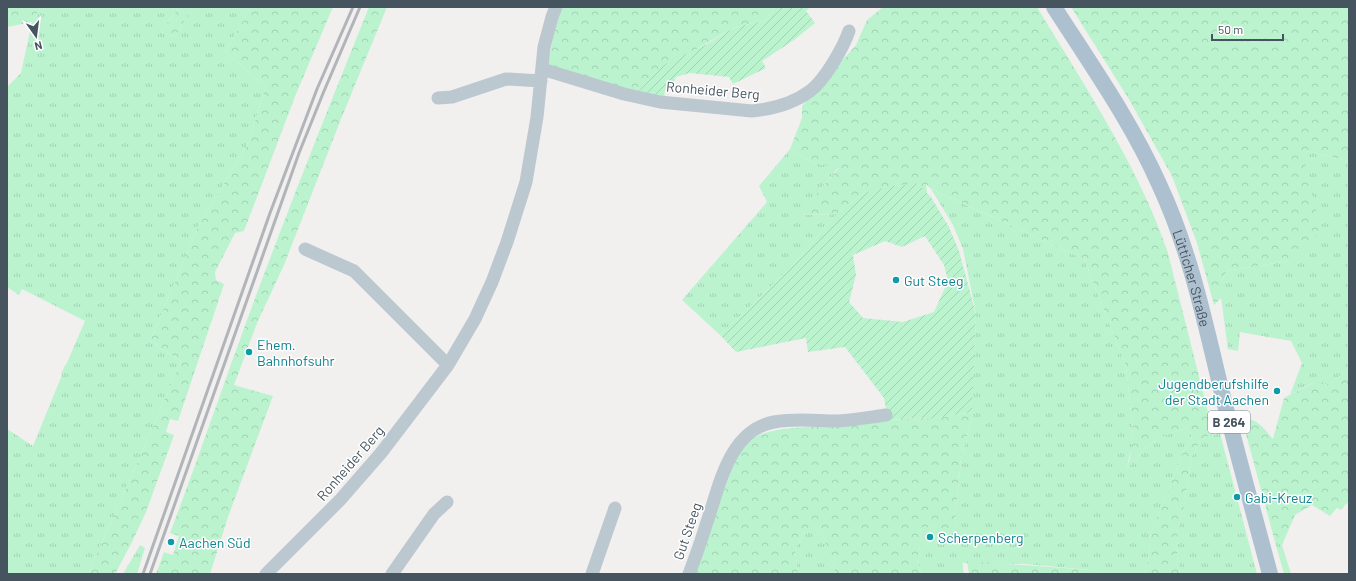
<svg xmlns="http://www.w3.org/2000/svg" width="1356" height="581" font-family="Barlow,sans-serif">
<defs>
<pattern id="grass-tufts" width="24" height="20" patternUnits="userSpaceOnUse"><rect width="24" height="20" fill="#bbf3cf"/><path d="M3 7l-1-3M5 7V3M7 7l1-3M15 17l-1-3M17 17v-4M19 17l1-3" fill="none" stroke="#a2d2b4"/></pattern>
<pattern id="forest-crowns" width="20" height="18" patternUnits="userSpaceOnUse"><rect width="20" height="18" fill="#bbf3cf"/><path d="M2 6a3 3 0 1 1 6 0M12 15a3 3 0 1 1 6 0" fill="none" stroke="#a2d2b4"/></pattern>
<pattern id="garden-furrows" width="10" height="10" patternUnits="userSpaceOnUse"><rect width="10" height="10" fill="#bbf3cf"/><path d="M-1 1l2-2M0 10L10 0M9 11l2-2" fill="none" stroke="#a2d2b4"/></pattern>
</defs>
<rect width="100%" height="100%" fill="#f2efef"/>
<!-- grass -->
<path fill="url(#grass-tufts)" d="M41,7H179L161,32L175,37L192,7H251L225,52L253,76L266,86L248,143L198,227L150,341L181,361L143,450L88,574H7V429L33,446L62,375L61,374L65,365H66L85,321L22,289L19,295L7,287V87L21,73L32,22Z
M790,149L813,163L839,167L799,215L837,214L789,269L720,335L682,300L767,202L759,186Z
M1302,150L1349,161V368L1328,386L1321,381L1312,383L1290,395L1302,363L1291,341L1240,332L1238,351L1228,349L1221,298V282L1227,271L1288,261Z
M931,189L1084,259L1126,366L1133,432L1132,448L1126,470L1146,447L1163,436L1187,428L1192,437L1185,448L1151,533L1148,561L1144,574H1093L1091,570L1024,564L962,563L964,574H921L918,559L922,527L956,528L955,521L961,459L971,420L976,314L963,249L953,225Z
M1220,433L1257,574H1180L1177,557L1178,528L1184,507L1191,458L1200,441L1208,436H1214L1213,435Z
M821,528L836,574H798L795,550L803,532Z
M1275,542L1282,545L1291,574H1284Z
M140,545L145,548L137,574H123Z"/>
<!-- forest -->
<path fill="url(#forest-crowns)" d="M7,7H41L32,22L7,27Z
M179,7H192L175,37L161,32Z
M251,7H333L296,94L244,231L235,233L215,272L216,280L224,284L178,421L170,419L166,432L174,435L146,512L132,542L115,574H88L143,450L181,361L150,341L198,227L248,143L266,86L253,76L225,52Z
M369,7H387L341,119L284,265L257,323L234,385L273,396L228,517L210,574H156L164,552L173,555L179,536L170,533C197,462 221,391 247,320C286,214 327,111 369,7Z
M563,7H776L764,21L735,27L656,72L637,93L548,68C551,47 554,26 563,7Z
M883,7H1037C1084,85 1139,167 1168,253L1214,436H1208L1200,441L1191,458L1184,507L1178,528L1177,557L1180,574H1144L1148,561L1151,533L1185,448L1192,437L1187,428L1163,436L1146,447L1125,471L1130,459L1133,432L1126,366L1084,259L931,189L926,184L927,193H864L837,214L798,215L839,168L813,163L790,149L802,118V106L856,45L867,20Z
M1071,7H1349V161L1302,150L1321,231L1288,261L1227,271L1221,282V298L1214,305L1197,243L1172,176L1130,101Z
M1349,368V502L1345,505L1341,510L1337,508L1330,516L1312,505L1295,515L1282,545L1275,542L1242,419C1257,417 1264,429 1273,439L1284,398L1317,381H1321L1328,386Z
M972,412L971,420L961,459L955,521L956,529L922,527L918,559L921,574H836L821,529L803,532L795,550L798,574H692L737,456C753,436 757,434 782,429L915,418L930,419Z
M967,561L1091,570L1093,574H969Z"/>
<!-- garden -->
<path fill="url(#garden-furrows)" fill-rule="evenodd" d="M776,7H810L806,11L815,23L794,40L762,61L766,68L733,84L729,77L690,73L676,77L671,89L665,90L664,98L637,93L656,72L667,63L707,44L735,27L764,21Z
M921,183L923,193H927L931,197L949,227L959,251L976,314L972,412L930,419L915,418L888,420L884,398L845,347L808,352L806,338L736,352L720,335L789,269L837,214L864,193L892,186ZM925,236L944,265L948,281L934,312L903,322L863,318L849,302L856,275L853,255L885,241L902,247Z"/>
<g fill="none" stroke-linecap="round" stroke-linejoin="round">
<!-- minor -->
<path stroke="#bcc8d0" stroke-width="13" d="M542,69L624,94L660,102L752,111C772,109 794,103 810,91C825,80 843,48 849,31
M438,98L452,97L506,79L541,81
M305,249L354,271L448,365
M266,574L340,500L381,453L448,365L475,319L492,282L507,242L526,182L537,117L544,47L552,17L556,7
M392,574L434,514L447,502
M592,574L615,508
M689,574C696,556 702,538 708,519C720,483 730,430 774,422C796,418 817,421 838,421C854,420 871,417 886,415"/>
<!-- major -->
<path stroke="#adc0d0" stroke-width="16" id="s1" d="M1054,7C1091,65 1131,121 1159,184C1190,250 1205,322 1222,393C1237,453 1254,514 1270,574"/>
<!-- rail -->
<path stroke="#b1b5ba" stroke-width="3" d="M143,574L270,213L317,89L353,7
M150,574L299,153L324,91L360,7"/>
</g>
<!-- markers -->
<g fill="#0f9aa8" stroke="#fff" stroke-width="1.5">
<circle cx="896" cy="280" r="4"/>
<circle cx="249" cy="352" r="4"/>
<circle cx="1277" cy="391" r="4"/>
<circle cx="1237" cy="497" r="4"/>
<circle cx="930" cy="537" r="4"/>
<circle cx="171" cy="542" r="4"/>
</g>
<g text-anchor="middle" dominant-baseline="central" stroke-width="3" stroke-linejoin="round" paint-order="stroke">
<!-- shield labels -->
<rect fill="#fff" stroke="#7e878f" stroke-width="1" x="1208" y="411" width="42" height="22" rx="3"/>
<g font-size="13" font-weight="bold" fill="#46545f">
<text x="1229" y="422">B 264</text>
</g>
<!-- street labels -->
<g font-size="14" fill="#46545f" stroke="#fff">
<text transform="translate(713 90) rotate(5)">Ronheider Berg</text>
<text stroke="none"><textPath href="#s1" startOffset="306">Lütticher Straße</textPath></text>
<text transform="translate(350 463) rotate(-49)">Ronheider Berg</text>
<text transform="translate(687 531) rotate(-71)">Gut Steeg</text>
</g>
<!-- culture labels -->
<g font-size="14" fill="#0d838f" stroke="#fff" text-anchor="start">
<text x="904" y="280">Gut Steeg</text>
<text x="257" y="344">Ehem.<tspan x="257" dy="16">Bahnhofsuhr</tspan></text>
<text x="1269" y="383" text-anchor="end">Jugendberufshilfe<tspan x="1269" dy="16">der Stadt Aachen</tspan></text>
<text x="1245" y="497">Gabi-Kreuz</text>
<text x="938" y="537">Scherpenberg</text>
<text x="179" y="542">Aachen Süd</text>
</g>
</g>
<!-- border -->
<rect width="1356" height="581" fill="none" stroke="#46545f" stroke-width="16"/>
<!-- north arrow -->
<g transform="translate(36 36) rotate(166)" stroke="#ffffff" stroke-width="3" paint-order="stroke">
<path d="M0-3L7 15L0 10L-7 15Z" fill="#46545f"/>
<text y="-6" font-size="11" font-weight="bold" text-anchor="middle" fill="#46545f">N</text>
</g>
<!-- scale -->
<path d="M1212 34v6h71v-6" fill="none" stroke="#46545f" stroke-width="2"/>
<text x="1218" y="34" font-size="12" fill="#46545f" stroke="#ffffff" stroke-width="3" paint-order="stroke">50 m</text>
</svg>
